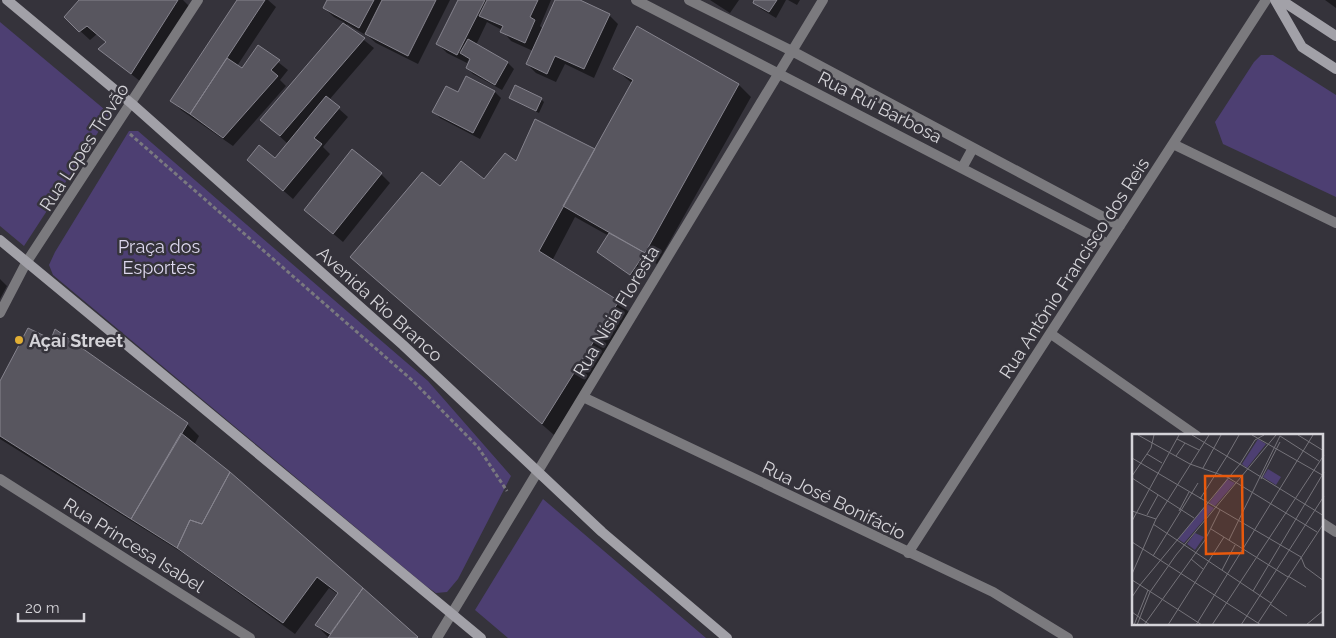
<svg xmlns="http://www.w3.org/2000/svg" width="1336" height="638" font-family="Raleway,sans-serif">
<rect width="100%" height="100%" fill="#35333b"/>
<!-- green -->
<path fill="#4d3f72" d="M0,22L110,114L24,246L0,226Z
M1261,55H1273L1336,95V197L1223,144L1215,122L1254,62Z
M129,131H138L428,381L511,476L458,579L447,592L436,593L426,586L53,275L49,265L55,252Z
M543,499L706,638H508L475,610Z"/>
<!-- shadow -->
<path fill="#0007" d="M79,0H183L189,6L141,82L100,49L107,43L97,34L90,40L65,17Z
M238,0H268L276,7L237,66L242,70L259,47L288,70L280,80L286,86L233,146L181,110L172,100Z
M329,0H450L418,64L376,43L369,37L347,24L346,26L374,48L329,100L348,117L323,147L330,154L293,199L248,160L275,159L288,144L262,120L345,23L334,17L324,8Z
M460,0H551L540,26L543,29L556,0H577L609,15L618,24L594,78L565,64L556,82L536,73L527,64L533,51L511,41L502,30L487,22L476,45L508,63L514,69L502,90L473,74L467,68L471,61L469,59L467,63L447,53L438,44Z
M710,0H739L730,13Z
M756,0H786L776,18L761,9L754,2Z
M788,0H800L797,5Z
M1325,0H1336V8Z
M637,27L739,85L751,97L657,264L650,260L637,280L599,252L609,236L575,217L552,261L618,302L630,313L554,435L364,269L440,187L484,181L516,163L595,151L633,84L614,68Z
M467,78L495,92L501,98L480,139L440,118L434,112L459,93Z
M510,98L541,99L544,102L539,113Z
M381,174L390,183L343,242L305,210Z
M0,279L7,286L0,299Z
M0,384L187,424L199,436L194,445L230,473L417,638H329L316,625L339,595L329,588L295,634L186,555L0,439Z"/>
<!-- building -->
<path fill="#58565f" stroke="#86848e" d="M178,0L131,74L98,49L106,42L87,26L79,32L64,17L79,0Z
M237,0H265L190,114L170,101Z
M327,0H374L359,28L323,8Z
M382,0H436L408,56L365,34Z
M458,0H485L457,55L436,44Z
M487,0H538L530,17L535,20L525,43L500,32L503,26L479,16Z
M555,0H580L610,14L584,69L555,56L547,74L526,64Z
M754,0H777L769,12L753,3Z
M343,23L365,38L280,136L260,120Z
M637,26L739,84L645,253L563,206L633,80L613,69Z
M468,39L508,62L495,85L466,68L470,59L460,53Z
M258,45L280,60L271,70L278,76L223,138L190,114L227,58L242,68Z
M466,76L495,91L473,133L432,112L446,86L458,92Z
M515,85L542,98L536,111L509,98Z
M326,96L340,107L314,138L322,144L283,191L247,160L259,145L275,158Z
M535,119L595,149L539,251L619,301L542,424L350,257L422,172L440,186L461,161L484,179L505,153L516,161Z
M352,149L382,173L333,234L304,210Z
M609,233L645,253L630,275L597,252Z
M28,328L51,339L55,329L188,423L131,519L0,436V381Z
M181,433L230,472L202,524L190,520L177,548L131,519Z
M230,472L363,588L330,634L315,625L338,593L317,577L283,623L177,548L190,520L202,524Z
M363,588L418,637L417,638H328Z"/>
<g fill="none" stroke-linecap="round" stroke-linejoin="round">
<!-- path -->
<path stroke="#7a797f" stroke-width="3" stroke-dasharray="4 2.5" stroke-linecap="butt" d="M130,134L413,381L478,447L507,491"/>
<!-- minor -->
<path stroke="#7b7a7e" stroke-width="10" d="M636,0L1108,244
M689,0L792,51L1120,226
M1173,144L1336,223
M962,168L973,148
M0,313L26,263L198,0
M1051,334L1197,436
M583,397L993,592L1068,638
M0,479L250,638
M1322,523L1336,532
M908,553L1266,0
M437,638L823,0"/>
<!-- secondary -->
<path stroke="#a2a1a8" stroke-width="10" d="M7,0L132,104L403,345L602,532L727,638
M1275,0L1302,47L1336,69
M1281,0L1336,36
M0,240L481,638"/>
</g>
<!-- markers -->
<circle fill="#e2af34" stroke="#35333b" stroke-width="2" cx="19" cy="340" r="5"/>
<g text-anchor="middle" dominant-baseline="central" stroke-width="5" stroke-linejoin="round" paint-order="stroke">
<!-- street labels -->
<g font-size="18" fill="#d5d4d9" stroke="#35333b">
<text transform="translate(880 107) rotate(27)">Rua Rui Barbosa</text>
<text transform="translate(84 147) rotate(-57)">Rua Lopes Trovão</text>
<text transform="translate(1074 268) rotate(-57)">Rua Antônio Francisco dos Reis</text>
<text transform="translate(380 304) rotate(42)">Avenida Rio Branco</text>
<text transform="translate(616 311) rotate(-59)">Rua Nísia Floresta</text>
<text transform="translate(834 500) rotate(26)">Rua José Bonifácio</text>
<text transform="translate(134 545) rotate(32)">Rua Princesa Isabel</text>
</g>
<!-- park labels -->
<g font-size="18" fill="#ddd8ee" stroke="#35333b">
<text x="159" y="246">Praça dos<tspan x="159" dy="21">Esportes</tspan></text>
</g>
<!-- poi labels -->
<g font-size="18" font-weight="bold" fill="#d5d4d9" stroke="#35333b" text-anchor="start">
<text x="29" y="340">Açaí Street</text>
</g>
</g>
<!-- overview -->
<g transform="translate(1132 434)">
<rect width="191" height="191" fill="#35333b"/>
<path d="M126,5L134,10L115,34L110,30ZM136,35L149,43L144,51L131,43ZM95,45L103,49L83,72L77,69ZM75,70L82,74L52,109L46,105ZM63,99L72,103L63,116L55,110Z" fill="#4d3f72"/>
<path fill="none" stroke="#75737a" stroke-width="1" d="M6,1L58,30L95,43L185,98M60,1L116,35M120,1L192,42M166,1L192,17M45,5L67,16M15,20L30,29M44,22L53,9M95,22L107,1M0,24L169,123M71,34L89,1M116,35L192,82M0,42L19,14L22,1M0,44L62,84M129,45L148,8M68,65L95,22M0,77L24,85M47,77L57,58M15,81L26,61M0,87L47,1M21,90L139,169M79,95L156,143M97,106L148,2L187,27M0,108L129,191M21,122L66,49M169,123L173,133L192,147M59,125L71,135M90,136L103,111M0,140L24,85L77,1M156,142L174,153M0,146L8,151L0,163M121,157L192,38M18,158L44,121L144,1M138,170L155,182M0,178L18,191M126,189L192,89M2,191L16,156M5,191L18,158M12,191L73,106L88,76M36,191L92,103M64,191L181,1M70,191L8,151L108,30L123,6L132,1M80,191L192,21M109,191L192,62M174,191L192,176"/>
<path fill="#e8590c" fill-opacity="0.15" stroke="#e8590c" stroke-width="2.5" d="M73,42H110L111,119L74,120Z"/>
<rect width="191" height="191" fill="none" stroke="#d5d4d9" stroke-width="2.5"/>
</g>
<!-- scale -->
<path d="M18 613v8h66v-8" fill="none" stroke="#d5d4d9" stroke-width="2.5"/>
<text x="25" y="613" font-size="15" fill="#d5d4d9" stroke="#35333b" stroke-width="4" paint-order="stroke">20 m</text>
</svg>
